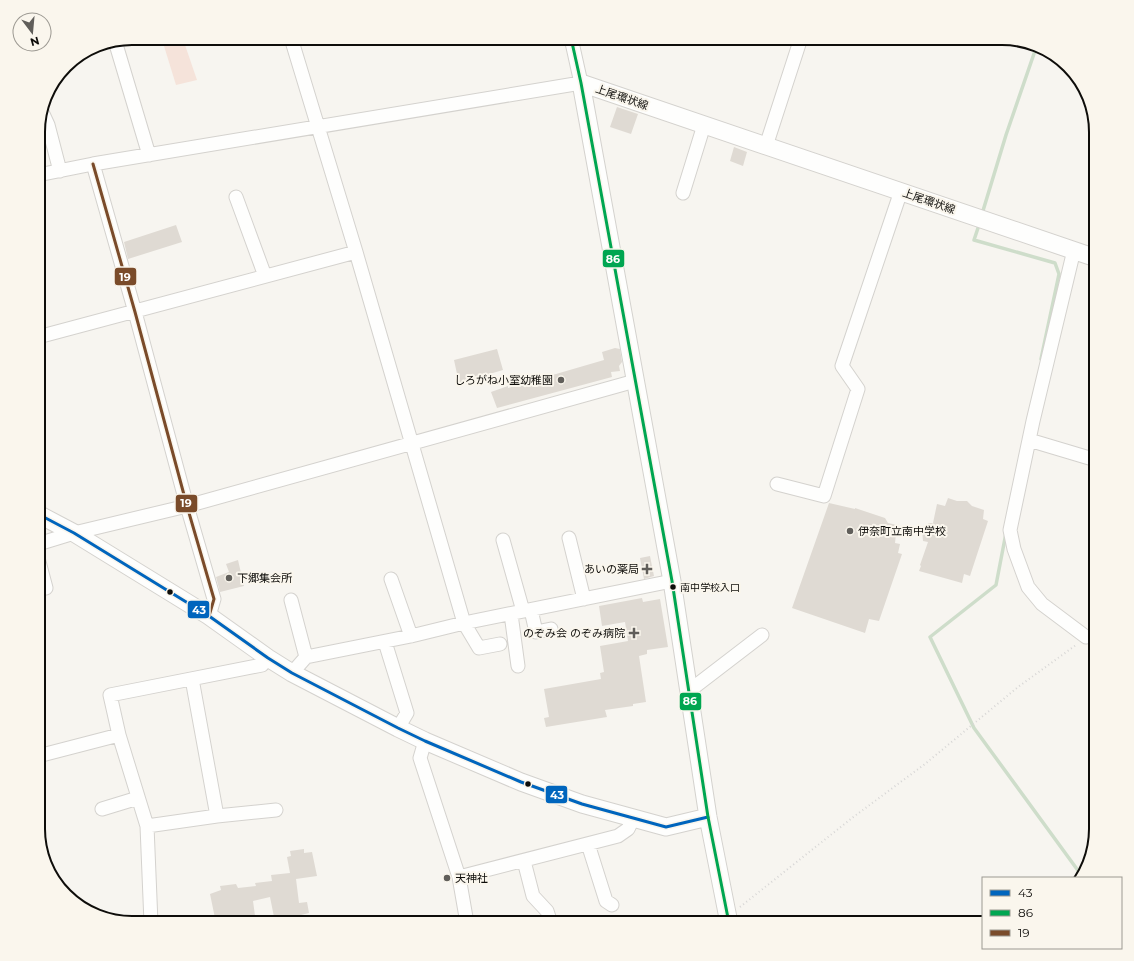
<svg xmlns="http://www.w3.org/2000/svg" width="1134" height="961" font-family="Montserrat,'Noto Sans JP',sans-serif">
<rect width="100%" height="100%" fill="#f7f5f0"/>
<!-- green -->
<path fill="#f5e3da" d="M184,42L197,80L176,85L164,46Z"/>
<g fill="none" stroke-linecap="round" stroke-linejoin="round">
<!-- stream -->
<path stroke="#ceddca" stroke-width="3.5" d="M982,214L1006,135L1037,45
M980,222L974,240L1055,263L1059,274L1041,359
M1006,533L996,585L930,637L974,728L1082,876"/>
</g>
<!-- building -->
<path fill="#dfdad3" d="M617,107L638,114L631,134L610,127Z
M734,147L747,152L743,166L730,161Z
M176,225L182,242L128,259L124,242Z
M615,348L620,349L622,362L619,366L620,371L611,372L612,377L497,408L491,392L508,386V388L604,360L602,352Z
M497,349L503,370L459,383L454,360Z
M948,498L957,501H967L972,506L984,510L983,519L988,521L970,576L964,574L962,583L919,571L921,566L920,565L928,542L923,541L922,529L929,523H933L937,504L945,506Z
M829,503L855,509V508L885,518L888,523L897,525L895,543L900,544L898,553L902,554L879,621L869,619L865,633L792,608Z
M650,556L654,576L644,579L640,558Z
M238,560L244,586L220,592L216,577L229,572L226,564Z
M642,598L643,602L660,599L668,647L647,650V654L639,656L646,702L633,704V706L605,710L607,717L546,727L544,718L549,717L544,689L601,679L600,673L604,672L600,646L628,641L625,622L602,626L599,606Z
M304,849V853L312,852L317,876L296,879L299,903L307,902L309,913L297,916L298,919L279,922L278,916L274,917L270,897L253,901L256,923H216L210,894L221,890L220,886L236,884L238,888L256,886L255,883L272,881L271,875L290,873L287,857L291,856L290,851Z"/>
<g fill="none" stroke-linecap="round" stroke-linejoin="round">
<defs>
<path id="minor" d="M291,38L356,252L464,623L479,648L500,644
M115,41L149,155
M42,112L48,125L60,171
M766,146L801,38
M93,164L135,312L187,506L214,599L209,616
M38,175L93,164L581,83L571,38
M683,193L704,125
M236,197L265,276
M1074,250L1033,421L1010,530L1014,549L1028,587L1042,604L1086,637
M38,337L356,252
M1029,440L1096,460
M777,484L824,496L858,389L842,366L901,191
M569,538L584,599
M503,540L523,611
M38,544L74,533L187,506L635,381
M38,558L46,588
M391,579L411,636
M291,600L306,657
M531,610L536,632L551,629
M511,614L518,666
M385,642L407,713L398,728
M292,673L306,657L411,636L464,623L672,581
M689,691L762,635
M425,741L420,758L459,877L467,923
M38,756L119,735
M102,809L138,798
M217,816L276,810
M147,826L217,816L192,679
M588,844L606,901L612,905
M524,861L533,896L547,911L551,923
M459,877L618,836L628,829L634,817
M151,923L147,826L119,735L110,695L262,665L268,658"/>
<path id="major" d="M38,514L74,533L209,616L268,658L292,673L398,728L425,741L521,782L582,804L666,827L708,817
M729,923L708,817L672,581L581,83L1096,258"/>
</defs>
<!-- minor casing -->
<use href="#minor" stroke="#d4d2ce" stroke-width="15"/>
<!-- major casing -->
<use href="#major" stroke="#d4d2ce" stroke-width="19"/>
<!-- path -->
<path stroke="#d7d6d5" stroke-width="2" stroke-dasharray="1 3" stroke-linecap="butt" d="M1089,240L1096,223
M740,907L852,818L925,764L1018,687L1076,645"/>
<!-- minor -->
<use href="#minor" stroke="#fefefd" stroke-width="13"/>
<!-- major -->
<use href="#major" stroke="#fefefd" stroke-width="17"/>
<defs>
<path id="bus-1" d="M38,514L74,533L209,616L268,658L292,673L398,728L425,741L521,782L582,804L666,827L708,817"/>
<path id="bus-2" d="M571,38L581,83L672,581L708,817L729,923"/>
<path id="bus-3" d="M93,164L135,312L187,506L214,599L209,616"/>
</defs>
<!-- bus-1 casing -->
<use href="#bus-1" stroke="#faf6ed" stroke-width="6"/>
<!-- bus-2 casing -->
<use href="#bus-2" stroke="#faf6ed" stroke-width="6"/>
<!-- bus-3 casing -->
<use href="#bus-3" stroke="#faf6ed" stroke-width="6"/>
<!-- bus-1 -->
<use href="#bus-1" stroke="#0065bd" stroke-width="3"/>
<!-- bus-2 -->
<use href="#bus-2" stroke="#00a651" stroke-width="3"/>
<!-- bus-3 -->
<use href="#bus-3" stroke="#7a4b2a" stroke-width="3"/>
</g>
<!-- markers -->
<g fill="#605e5a" stroke="#faf6ed" stroke-width="1.5">
<circle cx="561" cy="380" r="4"/>
<circle cx="850" cy="531" r="4"/>
<path d="M645 563h4v4h4v4h-4v4h-4v-4h-4v-4h4z"/>
<circle cx="229" cy="578" r="4"/>
<path d="M632 627h4v4h4v4h-4v4h-4v-4h-4v-4h4z"/>
<circle cx="447" cy="878" r="4"/>
</g>
<g fill="#0e0d0a" stroke="#faf6ed" stroke-width="1.5">
<circle cx="673" cy="587" r="3.5"/>
<circle cx="170" cy="592" r="3.5"/>
<circle cx="528" cy="784" r="3.5"/>
</g>
<g text-anchor="middle" dominant-baseline="central" stroke-width="4" stroke-linejoin="round" paint-order="stroke">
<!-- bus labels -->
<g font-size="10" fill="#0e0d0a" stroke="#faf6ed" text-anchor="start">
<text x="680" y="587">南中学校入口</text>
</g>
<!-- street labels -->
<g font-size="11" fill="#0e0d0a" stroke="#faf6ed">
<text transform="translate(622 97) rotate(19)">上尾環状線</text>
<text transform="translate(929 201) rotate(19)">上尾環状線</text>
</g>
<!-- poi labels -->
<g font-size="11" fill="#0e0d0a" stroke="#faf6ed" text-anchor="end">
<text x="553" y="380">しろがね小室幼稚園</text>
<text x="858" y="531" text-anchor="start">伊奈町立南中学校</text>
<text x="639" y="569">あいの薬局</text>
<text x="237" y="578" text-anchor="start">下郷集会所</text>
<text x="625" y="633">のぞみ会 のぞみ病院</text>
<text x="455" y="878" text-anchor="start">天神社</text>
</g>
</g>
<!-- crop -->
<path d="M0 0H1134V961H0ZM132 45H1002A87 87 0 0 1 1089 132V829A87 87 0 0 1 1002 916H132A87 87 0 0 1 45 829V132A87 87 0 0 1 132 45Z" fill="#faf6ed" fill-rule="evenodd"/>
<path fill="none" stroke="#0e0d0a" stroke-width="2" d="M132 45H1002A87 87 0 0 1 1089 132V829A87 87 0 0 1 1002 916H132A87 87 0 0 1 45 829V132A87 87 0 0 1 132 45Z"/>
<g stroke="#faf6ed" stroke-width="1.5">
<rect x="602" y="249" width="23" height="19" rx="4" fill="#00a651"/>
<rect x="114" y="267" width="23" height="19" rx="4" fill="#7a4b2a"/>
<rect x="175" y="494" width="23" height="19" rx="4" fill="#7a4b2a"/>
<rect x="187" y="600" width="23" height="19" rx="4" fill="#0065bd"/>
<rect x="679" y="692" width="23" height="19" rx="4" fill="#00a651"/>
<rect x="545" y="785" width="23" height="19" rx="4" fill="#0065bd"/>
</g>
<g font-size="11" text-anchor="middle" font-weight="bold" fill="#fff">
<text x="613" y="263">86</text>
<text x="125" y="281">19</text>
<text x="186" y="507">19</text>
<text x="199" y="614">43</text>
<text x="690" y="705">86</text>
<text x="557" y="799">43</text>
</g>
<!-- legend -->
<rect x="982" y="877" width="140" height="72" fill="#faf6ed" stroke="#9c9992"/>
<rect x="990" y="890" width="20" height="6" fill="#0065bd" stroke="#9c9992"/>
<text x="1018" y="897" font-size="12" fill="#0e0d0a">43</text>
<rect x="990" y="910" width="20" height="6" fill="#00a651" stroke="#9c9992"/>
<text x="1018" y="917" font-size="12" fill="#0e0d0a">86</text>
<rect x="990" y="930" width="20" height="6" fill="#7a4b2a" stroke="#9c9992"/>
<text x="1018" y="937" font-size="12" fill="#0e0d0a">19</text>
<!-- north arrow -->
<g transform="translate(32 32) rotate(164)"><circle r="19" fill="#faf6ed" stroke="#9c9992"/>
<path d="M0-3L7 15L0 10L-7 15Z" fill="#605e5a"/>
<text y="-6" font-size="11" font-weight="bold" text-anchor="middle" fill="#0e0d0a">N</text>
</g>
</svg>
